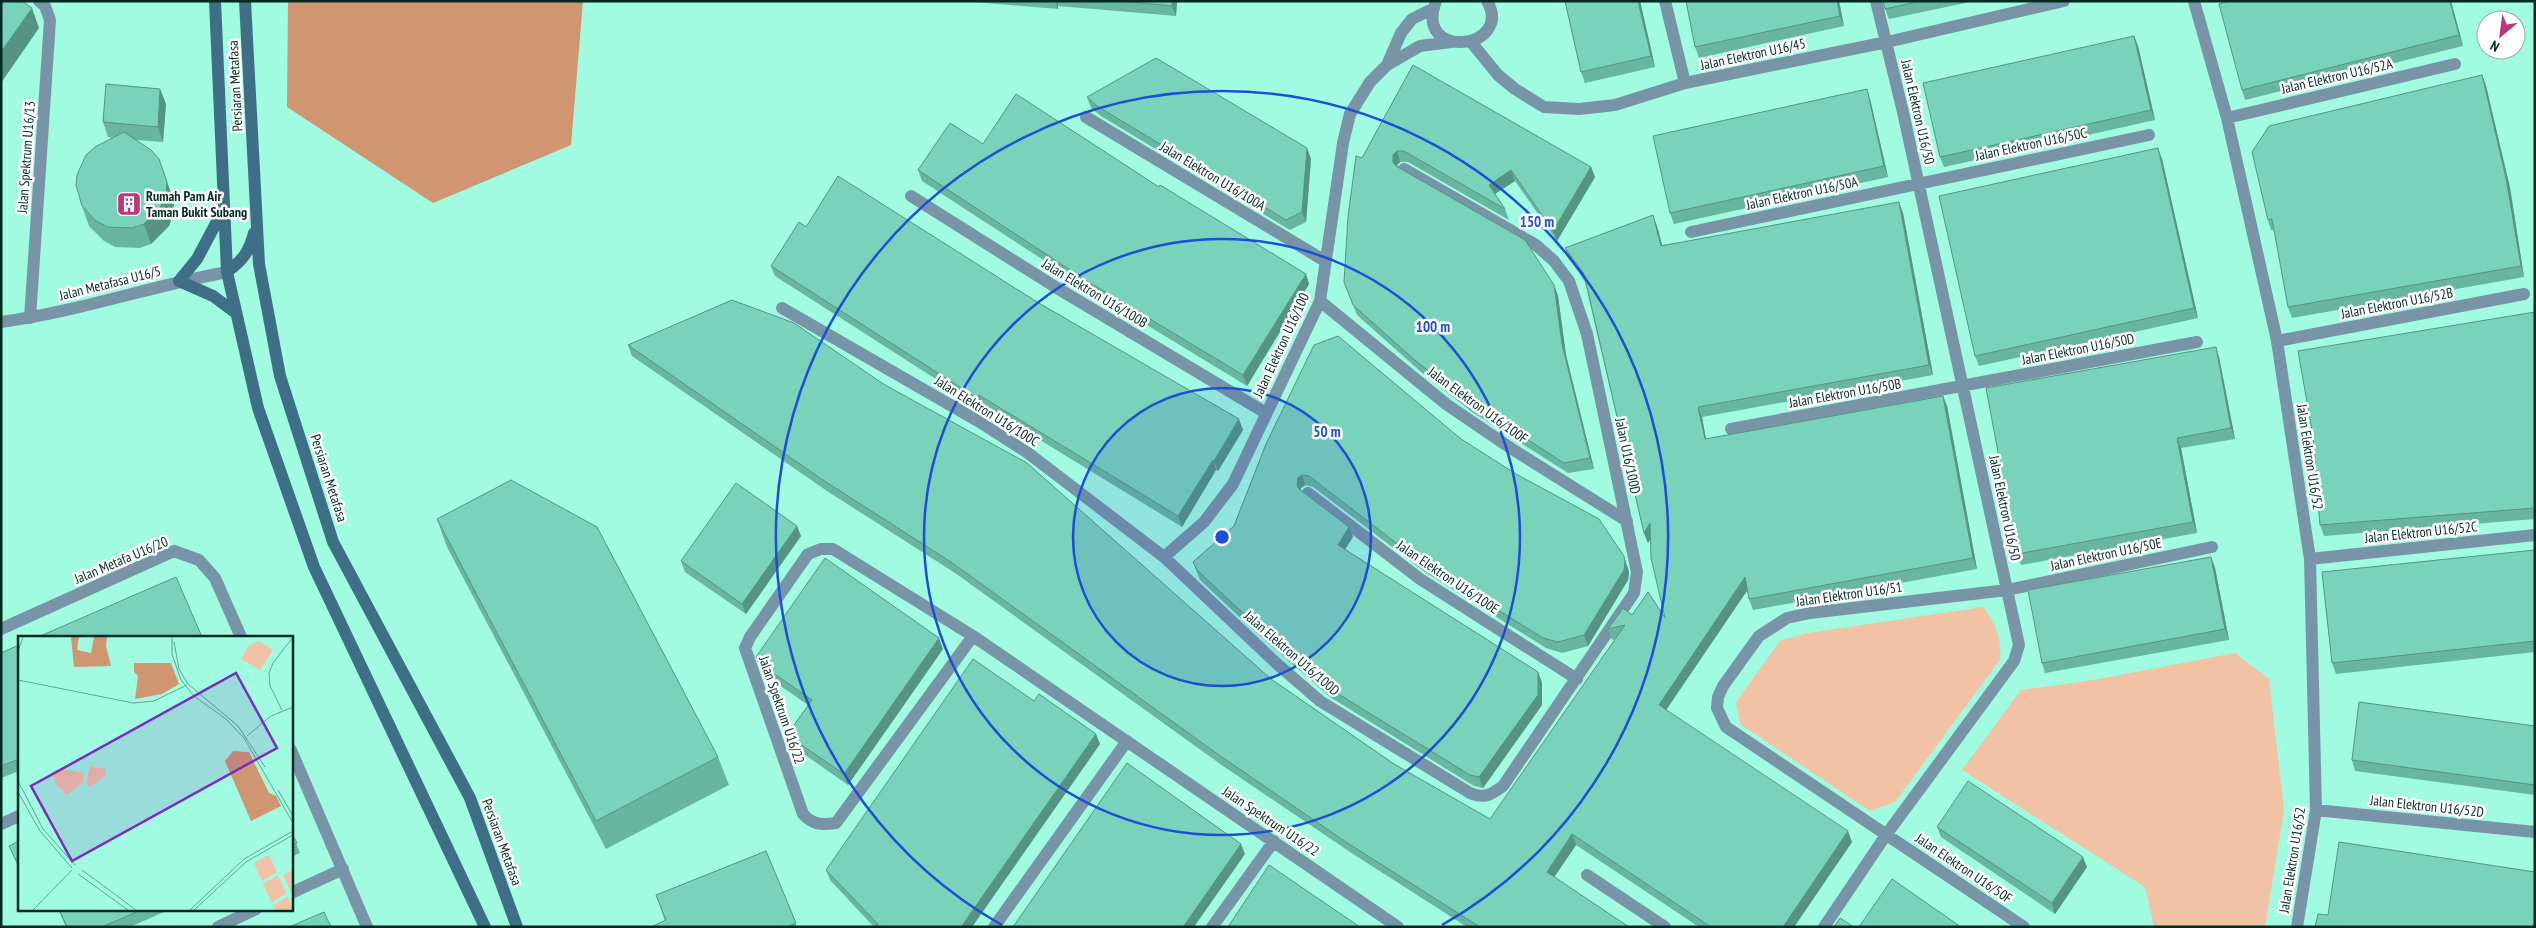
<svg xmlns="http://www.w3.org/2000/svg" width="2536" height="928" font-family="'PT Sans Narrow',sans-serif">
<rect width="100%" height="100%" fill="#a0fbe0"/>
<!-- green -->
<path fill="#f2c2a5" d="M1983,607C1996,625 2002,637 2000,660L1895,802L1870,811L1740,724L1736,702L1780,641L1808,633Z
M2235,653L2269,679L2284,811L2265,927H2154L2145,887L1962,770L2021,690L2093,680Z"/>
<!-- forest -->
<path fill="#cf9671" d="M288,1H583L571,145L433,203L287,107Z"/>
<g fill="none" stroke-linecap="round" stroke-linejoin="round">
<!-- minor -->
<path stroke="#7795a6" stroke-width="12" d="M1436,1C1413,62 1515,49 1487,1
M1665,1L1685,83
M2194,1L2227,118L2277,341L2310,559L2316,810L2297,927
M1471,42L1498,75L1515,89L1544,107L1579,109L1615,105L1685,83L1887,42L2064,1
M1387,65L1401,33L1412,19L1434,8
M1086,117L1325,261
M2227,118L2455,64
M911,196L1057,288L1266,413
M1691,232L2149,135
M1320,301L1446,404L1512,449L1627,521
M782,308L978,421L1028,453L1164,557L1276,663L1320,701L1470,793C1484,799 1491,795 1503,786L1634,593L1637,572L1587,334L1569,281L1554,261L1536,245L1404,169
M30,318L50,20L45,6L39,1
M2277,341L2524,294
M1731,429L2197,342
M1308,493L1420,579L1577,679
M1164,557L1204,522L1233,484L1320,301L1343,143L1350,114L1370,82L1387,65L1420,46L1451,42
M2310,559L2535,535
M1,629L174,551L199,560L215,578L241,637
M973,636L836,823C821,825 813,825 803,814L745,648L750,637L808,554L821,549H833L973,636L1398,927
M291,750L367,927
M2316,810L2535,832
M1,824L19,816
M1587,875L1665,927
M291,893L343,869
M218,927L256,909
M994,927L1127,741
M1212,927L1274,841
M1824,927L1886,835L2014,661L2019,645L1903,112L1876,1
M2024,927L1726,727L1717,708L1718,697L1723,686L1759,636L1787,618L1810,613L2007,590L2212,547"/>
<!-- tertiary -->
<path stroke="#7795a6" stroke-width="12" d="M1,322C77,312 151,286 227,272"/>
<!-- secondary -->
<path stroke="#3f6e87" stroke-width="12" d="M215,1L227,272L258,408L314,567L485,927
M245,1L259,264L280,376L333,542L470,798L517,927
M222,212L197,259L179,281L213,296L236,313
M227,272C243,260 249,252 254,233"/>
</g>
<!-- wall -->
<path fill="#68b5a0" d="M962,1H1177L1176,16L1058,6V9Z
M1565,1H1640L1655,67L1585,83L1581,72Z
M1686,1H1839L1844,26L1699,58L1695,47Z
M1883,1H1975L1889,19L1885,9Z
M2229,1H2451L2463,46L2245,100L2242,90Z
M2134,36L2138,46L2155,120L1944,167L1940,157Z
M1413,65L1591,167L1595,177L1557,241L1515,181L1495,194L1505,209L1509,220L1408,162H1400L1397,165L1554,285L1558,296L1566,355L1594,469L1568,473L1472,412L1421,372L1357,315L1344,282L1362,158Z
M2482,75L2486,86L2510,188L2524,277L2292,318L2288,307L2274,230H2271L2268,220Z
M160,89L166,104L163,142L136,140L159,159L174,202L173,215L169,226L151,244L140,248L115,247L104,241L89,226L82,206L113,138L108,137L103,122Z
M1087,97L1307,148L1311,159L1306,222L1290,230L1101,116L1091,108Z
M1870,99L1888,177L1674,224L1670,213Z
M983,144L1159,187L1306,274L1309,284L1247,386L1091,291L922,181L918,170Z
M2162,159L2198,318L1979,366L1975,356Z
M1903,213L1933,375L1702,417L1706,439L1943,396L1947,406L1977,569L1753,610L1749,599L1747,590L1666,710L1852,842L1794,927H1699L1576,845L1554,877L1629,927H1467L1350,852L1223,766L955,573L827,491L632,356L628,345L1271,679L1394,764L1490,819L1616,639L1612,640L1608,629L1632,615L1665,618L1650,540L1648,543L1644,533L1585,282L1569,258L1565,248L1657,226L1662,245Z
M806,227L1037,302L1243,430L1218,471L1216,470L1182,527L983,405L981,408L775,276L771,266Z
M2535,312V519L2324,536L2320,525Z
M2219,357L2235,439L2181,448L2197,533L2021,565L2017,554Z
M1461,439L1628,567L1629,572L1628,580L1588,646L1562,653L1546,648L1425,572L1313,487L1305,485L1301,488V490L1353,537L1345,550L1538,672L1542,683V705L1483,788L1474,786L1330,697L1248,625L1200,580L1193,562L1234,526L1266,444Z
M437,519L718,757L729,785L606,849L447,547Z
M801,536L746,614L685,572L681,561Z
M2535,550V652L2336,674L2332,663Z
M2211,557L2215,568L2229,640L2045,673L2042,663Z
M19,645V771L1,778V653Z
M943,649L848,785L791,745L787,735L808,705L762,673L756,657Z
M1034,701L1100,744L972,927H874L830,880L826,870Z
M2535,726V795L2355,771L2352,760Z
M1937,827L2087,867L2055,914L1941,837Z
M291,831L300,853L291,857Z
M766,851L797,927H651L665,921L656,895Z
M58,909H171L130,927H66Z"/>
<!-- shaded-wall -->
<path fill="#559482" d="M1055,1H1057L1058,6V9Z
M1172,1H1177L1176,16L1172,6Z
M1638,1H1640L1655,67L1651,56Z
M1837,1H1839L1844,26L1840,16Z
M2450,1H2451L2463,46L2459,35Z
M32,8L39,28L1,83V52Z
M2134,36L2138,46L2155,120L2151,110Z
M2482,75L2486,86L2510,188L2524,277L2521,266Z
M160,89L166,104L163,142L158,127Z
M1867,89L1870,99L1888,177L1884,166Z
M1307,148L1311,159L1306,222L1302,212Z
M2158,148L2162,159L2198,318L2194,308Z
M1397,151L1400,162L1397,165V173L1393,162V155Z
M159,159L174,202L173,215L169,226L151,244L144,224Z
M1591,167L1595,177L1557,241L1553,231Z
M1511,170L1515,181L1493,195L1489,185Z
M1899,202L1903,213L1933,375L1929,365Z
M1653,215L1657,226L1665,256L1661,246Z
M1306,274L1309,284L1247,386L1243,375Z
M1554,285L1558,296L1566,355L1594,469L1590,458L1562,344Z
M2216,347L2219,357L2235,439L2231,428Z
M979,395L983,405L981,408L977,398Z
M1943,396L1947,406L1977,569L1973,558Z
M1698,407L1702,417L1708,450L1705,439Z
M1239,419L1243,430L1218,471L1214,461Z
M2177,438L2181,448L2197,533L2193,522Z
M1213,460L1216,470L1182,527L1178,516Z
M1302,475L1305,485L1301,488L1300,496L1297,485L1298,478Z
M1650,523L1653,534L1648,543L1644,533Z
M797,526L801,536L746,614L742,604Z
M1349,527L1353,537L1341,555L1338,545Z
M1624,556L1629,572L1628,580L1588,646L1584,635Z
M2211,557L2215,568L2229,640L2225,629Z
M1745,577L1749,588L1662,716L1659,705Z
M939,638L943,649L848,785L844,774Z
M1538,672L1542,683V705L1483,788L1479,777Z
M1096,734L1100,744L972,927H961Z
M1848,831L1852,842L1794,927H1783Z
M1572,834L1576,845L1551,882L1547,872Z
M1241,844L1245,854L1194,927H1183Z
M2083,857L2087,867L2055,914L2052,903Z"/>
<!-- building -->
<path fill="#79d3ba" stroke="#559482" d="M1,1H22L32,8L1,52Z
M1121,1H1172V6Z
M1565,1H1638L1651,56L1581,72Z
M1686,1H1837L1840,16L1695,47Z
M1883,1H1921L1885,9Z
M2229,1H2450L2459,35L2242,90L2219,4Z
M2134,36L2151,110L1940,157L1923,83Z
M1156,58L1307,148L1302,212L1286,220L1097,106L1087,97Z
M1413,65L1591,167L1553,231L1511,170L1489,185L1505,209L1404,151H1397L1393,155V162L1396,166L1525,240L1554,285L1562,344L1590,458L1564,463L1468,401L1417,362L1353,305L1344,282L1348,217L1356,156L1362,158Z
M2482,75L2506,178L2521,266L2288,307L2272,219L2268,220L2252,152L2269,126Z
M106,84L160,89L158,127L103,122Z
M1867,89L1884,166L1670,213L1653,136Z
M1016,94L1159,187L1160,185L1306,274L1243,375L1087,281L918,170L950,123L983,144Z
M124,132L151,150L159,159L167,182L166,195L161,206L144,224L132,228L108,227L96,221L82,206L76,185L77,175L86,155L95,147Z
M2158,148L2194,308L1975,356L1939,196Z
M838,176L1037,302L1239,419L1214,461L1213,460L1178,516L979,395L977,398L771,266L799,222L806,227Z
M1899,202L1929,365L1698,407L1705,439L1943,396L1973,558L1749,599L1745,577L1659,705L1848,831L1783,927H1711L1572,834L1547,872L1629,927H1480L1346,842L1219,755L951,562L823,480L628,345L732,300L794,323L885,385L1027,463L1271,679L1394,764L1490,819L1625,625L1608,629L1623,608L1632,615L1648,592L1665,618L1651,558L1650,523L1644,533L1584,274L1565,248L1653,215L1661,246Z
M2535,312V508L2320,525L2313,436L2298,351Z
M1338,336L1461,439L1516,474L1599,519L1624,556L1625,562L1624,570L1584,635L1558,642L1543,638L1421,562L1309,476L1302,475L1298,478L1297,485L1299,489L1349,527L1338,545L1538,672V695L1479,777L1470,775L1327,687L1244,614L1197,570L1193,562L1234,526L1266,444L1314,345Z
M2216,347L2231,428L2177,438L2193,522L2017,554L1986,388Z
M511,480L597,527L718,757L596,821L437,519Z
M736,483L797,526L742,604L681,561Z
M2535,550V641L2332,663L2322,572Z
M2211,557L2225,629L2042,663L2028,590Z
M825,558L939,638L844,774L787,735L812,700L759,663L756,657Z
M176,577L202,637H38Z
M19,645V759L1,766V653Z
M973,659L1034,701L1039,694L1096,734L961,927H876L878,924L826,870Z
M2359,702L2535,726V785L2352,760Z
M1127,763L1241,844L1183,927H1013Z
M1968,781L2083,857L2052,903L1937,827Z
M291,831L297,843L291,845Z
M19,841V867L9,846Z
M2339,842L2535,872V927H2315L2318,914L2328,915Z
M766,851L796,923L787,927H651L666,920L656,895Z
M1269,865L1360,927H1228Z
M1892,879L1961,927H1859Z
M59,909H143L102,927H67Z
M324,912L331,927H289Z
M1840,918L1854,927H1834Z"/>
<!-- distance rings -->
<circle cx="1222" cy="537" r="149" fill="#1d4ed8" fill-opacity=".12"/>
<g fill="none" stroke="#1d4ed8" stroke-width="2.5">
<circle cx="1222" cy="537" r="149"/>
<circle cx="1222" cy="537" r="298"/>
<path d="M1002 925A446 446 0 1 1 1442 925"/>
</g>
<!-- icons -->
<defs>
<symbol id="building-square" viewBox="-11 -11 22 22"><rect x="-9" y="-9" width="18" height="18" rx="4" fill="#bb367a" stroke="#fff"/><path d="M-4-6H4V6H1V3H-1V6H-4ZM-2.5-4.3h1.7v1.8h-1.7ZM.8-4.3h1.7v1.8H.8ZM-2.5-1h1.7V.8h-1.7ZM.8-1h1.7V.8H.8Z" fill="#fff"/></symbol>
</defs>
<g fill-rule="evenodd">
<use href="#building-square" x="115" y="190" width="28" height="28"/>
</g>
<g text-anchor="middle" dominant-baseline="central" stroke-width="5" stroke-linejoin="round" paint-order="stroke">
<!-- street labels -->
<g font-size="14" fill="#012a21" stroke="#fff">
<text transform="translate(1753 54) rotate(-12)">Jalan Elektron U16/45</text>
<text transform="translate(2337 76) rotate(-13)">Jalan Elektron U16/52A</text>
<text transform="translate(235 86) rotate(-93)">Persiaran Metafasa</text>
<text transform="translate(1918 112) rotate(77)">Jalan Elektron U16/50</text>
<text transform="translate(2031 144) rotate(-12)">Jalan Elektron U16/50C</text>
<text transform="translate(26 157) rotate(-86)">Jalan Spektrum U16/13</text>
<text transform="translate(1213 176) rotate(31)">Jalan Elektron U16/100A</text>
<text transform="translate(1802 193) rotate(-12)">Jalan Elektron U16/50A</text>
<text transform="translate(110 283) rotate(-14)">Jalan Metafasa U16/5</text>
<text transform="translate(1095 293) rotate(31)">Jalan Elektron U16/100B</text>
<text transform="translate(2397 303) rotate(-11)">Jalan Elektron U16/52B</text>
<text transform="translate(1281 345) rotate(-65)">Jalan Elektron U16/100</text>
<text transform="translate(2078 349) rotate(-11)">Jalan Elektron U16/50D</text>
<text transform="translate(1845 393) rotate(-10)">Jalan Elektron U16/50B</text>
<text transform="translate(1478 405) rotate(36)">Jalan Elektron U16/100F</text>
<text transform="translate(987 411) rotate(32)">Jalan Elektron U16/100C</text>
<text transform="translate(1628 456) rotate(78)">Jalan U16/100D</text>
<text transform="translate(2310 457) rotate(81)">Jalan Elektron U16/52</text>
<text transform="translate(329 478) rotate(72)">Persiaran Metafasa</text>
<text transform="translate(2005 508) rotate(78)">Jalan Elektron U16/50</text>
<text transform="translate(2421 532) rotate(-6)">Jalan Elektron U16/52C</text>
<text transform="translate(2106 554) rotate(-12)">Jalan Elektron U16/50E</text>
<text transform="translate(121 560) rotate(-23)">Jalan Metafa U16/20</text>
<text transform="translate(1448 577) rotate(34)">Jalan Elektron U16/100E</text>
<text transform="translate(1849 594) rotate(-8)">Jalan Elektron U16/51</text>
<text transform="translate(1292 653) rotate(41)">Jalan Elektron U16/100D</text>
<text transform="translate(782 710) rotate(71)">Jalan Spektrum U16/22</text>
<text transform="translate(2427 806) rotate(6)">Jalan Elektron U16/52D</text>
<text transform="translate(1271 821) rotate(34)">Jalan Spektrum U16/22</text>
<text transform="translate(502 842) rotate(70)">Persiaran Metafasa</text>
<text transform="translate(2292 860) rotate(-81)">Jalan Elektron U16/52</text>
<text transform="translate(1964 868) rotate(34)">Jalan Elektron U16/50F</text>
</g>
<!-- poi labels -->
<g font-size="14" font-weight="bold" fill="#012a21" stroke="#fff" text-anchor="start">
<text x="146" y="196">Rumah Pam Air<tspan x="146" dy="16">Taman Bukit Subang</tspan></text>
</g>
</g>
<!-- overview -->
<g transform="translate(18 636)">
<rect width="275" height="275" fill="#a0fbe0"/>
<path d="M241,5L255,14L242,34L223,23L231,9ZM72,130L88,133L87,140L72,151L68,148ZM43,133L66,137L65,146L49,159L38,148L34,135ZM251,219L259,236L244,245L236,227ZM275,234V260L265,239ZM260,239L268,257L254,267L245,248ZM270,260L275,274H257L255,270Z" fill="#f2c2a5"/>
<path d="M53,1H61L59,14L73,17L76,1H89L88,10L93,30L56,31ZM116,27H153L161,48L144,58L117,63L120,40L116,36ZM215,115L231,116L251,157L258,160L263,170L233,185L207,125Z" fill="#cf9671"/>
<path fill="none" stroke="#60a794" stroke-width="1" d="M154,1V18L163,44L176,60L208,83L226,102L275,187M156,6L161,33L170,48L220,90L247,131M0,16L5,1M0,44L115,67L136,65L169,49M264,74L252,50L251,37L255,27L275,1M229,100L253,80L275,71M0,145L25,193L57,229M260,154L275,180M0,156L22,195L54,232M64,234L118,274M60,238L110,274M15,274L54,234M172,274L226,223L275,195M176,274L228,226L275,199"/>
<path fill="#7b2cbf" fill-opacity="0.15" stroke="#7b2cbf" stroke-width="2.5" d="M218,37L259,112L54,225L13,150Z"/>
<rect width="275" height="275" fill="none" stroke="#012a21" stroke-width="2.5"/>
</g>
<circle cx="1222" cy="537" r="8" fill="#1d4ed8" stroke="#fff" stroke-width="2.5"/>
<g font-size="15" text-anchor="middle" font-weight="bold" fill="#1d4ed8" stroke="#fff" stroke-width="5" stroke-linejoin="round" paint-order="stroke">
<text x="1537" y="227">150 m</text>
<text x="1433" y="332">100 m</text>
<text x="1327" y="437">50 m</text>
</g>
<!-- border -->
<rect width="2536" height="928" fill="none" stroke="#012a21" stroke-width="5"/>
<!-- north arrow -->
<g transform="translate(2501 35) rotate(209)"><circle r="24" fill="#ffffff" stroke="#99aaa6"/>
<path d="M0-4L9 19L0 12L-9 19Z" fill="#bb367a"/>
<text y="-8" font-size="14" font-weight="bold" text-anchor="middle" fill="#012a21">N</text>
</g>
</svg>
